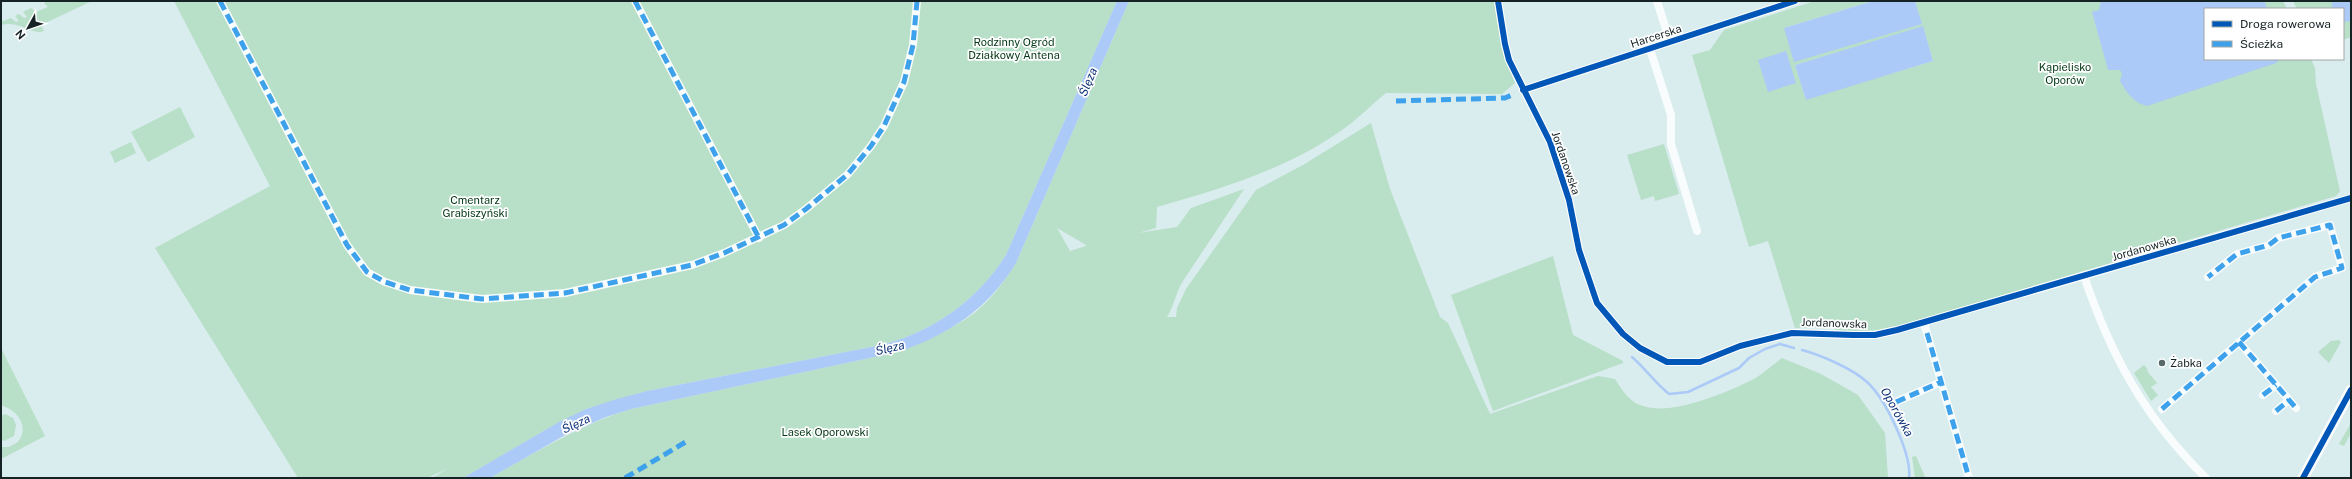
<svg xmlns="http://www.w3.org/2000/svg" width="2352" height="479" font-family="'Public Sans',sans-serif">
<rect width="100%" height="100%" fill="#d9ecee"/>
<!-- green -->
<path fill="#b8dfc7" fill-rule="evenodd" d="M47,1H92L41,25L44,31C32,36 20,20 1,25V22L11,18L16,22L19,21L15,16L19,14L24,18L27,17L23,12L31,8L36,12L48,7L44,3Z
M174,1H1117L1006,255C977,300 937,329 886,344L647,391L586,409L544,431L463,478H432L447,469L427,478H298L155,248L270,186Z
M1129,1H1494L1502,50L1515,83L1502,94L1386,93C1371,105 1358,119 1342,130C1287,169 1221,189 1157,207L1156,228L1138,233L1177,227L1191,208L1244,189L1181,284C1176,294 1172,310 1167,317H1176L1177,308L1186,289L1256,190L1303,165L1371,123L1390,189L1440,317L1448,323L1490,414L1598,376L1615,379C1622,390 1629,402 1643,406C1672,416 1725,393 1752,380C1762,375 1772,365 1782,358L1821,374L1858,395L1885,433L1888,478H490C536,452 580,425 631,409L898,352C919,345 963,324 979,309C994,296 1005,280 1016,263ZM1057,228L1086,245V246L1070,251Z
M1815,1H1873L1784,28L1921,24L1915,1H2283L2287,9H2205V59H2311L2315,68L2316,84L2340,191L2336,196L1895,327L1878,330L1858,331H1838L1832,327L1795,328L1768,241L1749,247L1692,55L1710,50L1724,30ZM1923,27L1933,61L1806,99L1795,65Z
M2293,1H2351V37L2343,40V9H2297Z
M180,107L195,137L148,162L131,132Z
M131,142L136,153L115,163L110,152Z
M1664,144L1679,194L1655,201L1654,196L1641,200L1627,155Z
M1553,256L1573,335L1623,361V363L1493,411L1451,295Z
M2339,340L2341,342L2329,363L2318,352L2331,341Z
M1,348L45,436L1,459V447H9L18,442C30,426 17,410 1,405Z
M2144,365L2148,370L2147,371L2157,383L2151,387L2158,395L2151,401L2134,373Z
M5,414L13,418L16,425L14,436L4,441L1,439V416Z
M2351,423V433L2344,446L2339,444Z
M1916,456L1925,477L1915,478L1912,457Z"/>
<!-- water -->
<path fill="#accaf8" d="M1117,1H1129L1016,263C988,309 948,335 898,352L631,409L606,417L565,435L490,478H463L559,422L586,409L617,399L647,391L886,344C937,329 977,300 1006,255Z
M1873,1H1915L1922,24L1794,62L1784,28Z
M2101,1H2264L2268,9H2205V59H2280L2276,63L2147,106C2134,103 2126,92 2120,81L2122,74L2120,70H2108L2092,12L2099,10Z
M2332,1H2351V21L2343,22V9H2332Z
M1923,26L1933,61L1806,100L1795,65Z
M1786,51L1796,83L1768,92L1758,60Z"/>
<g fill="none" stroke-linecap="round" stroke-linejoin="round">
<!-- stream -->
<path stroke="#accaf8" stroke-width="2.5" d="M1802,350C1821,355 1853,369 1867,382C1885,398 1912,454 1909,478
M1632,357C1646,369 1655,383 1669,394L1688,392L1739,368L1749,358L1765,349L1780,344L1794,348"/>
<!-- street -->
<path stroke="#f9fcfc" stroke-width="8" d="M220,1L347,245L367,272L385,282L410,290L482,299L565,293L692,265L724,253L784,225L806,209L848,174L871,146L884,126L904,82L913,45L917,1
M635,1L759,238
M1498,1L1505,44L1509,60L1550,142L1569,200L1579,250L1597,303L1623,334L1640,348L1667,362H1700L1740,346L1792,333L1853,335H1875L1897,330L2351,198
M1657,1L1670,42
M1650,49L1671,115V144L1697,231
M1523,90L1795,1
M2084,276C2111,356 2145,418 2206,478
M1924,323L1969,478
M2239,342L2296,408
M2263,395L2276,385
M1896,402L1941,382
M2162,409L2315,277L2342,268L2330,225L2278,238L2269,245L2237,254L2208,277
M2276,411L2289,400"/>
<!-- secondary -->
<path stroke="#f9fcfc" stroke-width="11" d="M2303,478L2351,390"/>
<!-- quiet -->
<path stroke="#3da2eb" stroke-width="5" stroke-dasharray="10 5" stroke-linecap="butt" d="M220,1L347,245L367,272L385,282L410,290L482,299L565,293L692,265L724,253L784,225L806,209L848,174L871,146L884,126L904,82L913,45L917,1
M635,1L759,238
M1396,101L1505,98L1512,95
M1927,333L1969,478
M2239,342L2296,408
M2263,395L2276,385
M1896,402L1941,382
M2162,409L2315,277L2342,268L2330,225L2278,238L2269,245L2237,254L2208,277
M2276,411L2289,400
M625,478L689,440"/>
<defs>
<path id="cycleway" d="M1498,1L1505,44L1509,60L1550,142L1569,200L1579,250L1597,303L1623,334L1640,348L1667,362H1700L1740,346L1792,333L1853,335H1875L1897,330L2351,198
M1523,90L1795,1
M2303,478L2351,390"/>
</defs>
<!-- cycleway casing -->
<use href="#cycleway" stroke="#fff" stroke-width="8"/>
<!-- cycleway -->
<use href="#cycleway" stroke="#0057b8" stroke-width="6"/>
</g>
<!-- markers -->
<circle fill="#5a696b" stroke="#fff" stroke-width="1.5" cx="2162" cy="363" r="4"/>
<g text-anchor="middle" dominant-baseline="central" stroke-width="3.5" stroke-linejoin="round" paint-order="stroke">
<!-- street labels -->
<g font-size="11" fill="#162324" stroke="#fff">
<text transform="translate(1656 36) rotate(-18)">Harcerska</text>
<text transform="translate(1566 163) rotate(71)">Jordanowska</text>
<text transform="translate(2144 248) rotate(-16)">Jordanowska</text>
<text transform="translate(1834 323) rotate(2)">Jordanowska</text>
</g>
<!-- park labels -->
<g font-size="11" fill="#033715" stroke="#fff">
<text x="1014" y="42">Rodzinny Ogród<tspan x="1014" dy="13">Działkowy Antena</tspan></text>
<text x="2065" y="67">Kąpielisko<tspan x="2065" dy="13">Oporów</tspan></text>
<text x="475" y="200">Cmentarz<tspan x="475" dy="13">Grabiszyński</tspan></text>
<text x="825" y="432">Lasek Oporowski</text>
</g>
<!-- poi labels -->
<g font-size="11" fill="#162324" stroke="#fff" text-anchor="start">
<text x="2170" y="363">Żabka</text>
</g>
<!-- water labels -->
<g font-size="12" font-style="italic" fill="#0c327a" stroke="#fff">
<text transform="translate(1088 82) rotate(-67)">Ślęza</text>
<text transform="translate(890 348) rotate(-13)">Ślęza</text>
<text transform="translate(1897 412) rotate(61)">Oporówka</text>
<text transform="translate(576 424) rotate(-25)">Ślęza</text>
</g>
</g>
<!-- border -->
<rect width="2352" height="479" fill="none" stroke="#162324" stroke-width="4"/>
<!-- legend -->
<rect x="2204" y="8" width="140" height="52" fill="#ffffff" stroke="#a2a7a7"/>
<rect x="2212" y="21" width="20" height="6" fill="#0057b8" stroke="#a2a7a7"/>
<text x="2240" y="28" font-size="12" fill="#162324">Droga rowerowa</text>
<rect x="2212" y="41" width="20" height="6" fill="#3da2eb" stroke="#a2a7a7"/>
<text x="2240" y="48" font-size="12" fill="#162324">Ścieżka</text>
<!-- north arrow -->
<g transform="translate(28 28) rotate(230)" stroke="#ffffff" stroke-width="3" paint-order="stroke">
<path d="M0-3L7 15L0 10L-7 15Z" fill="#162324"/>
<text y="-6" font-size="11" font-weight="bold" text-anchor="middle" fill="#162324">N</text>
</g>
</svg>
